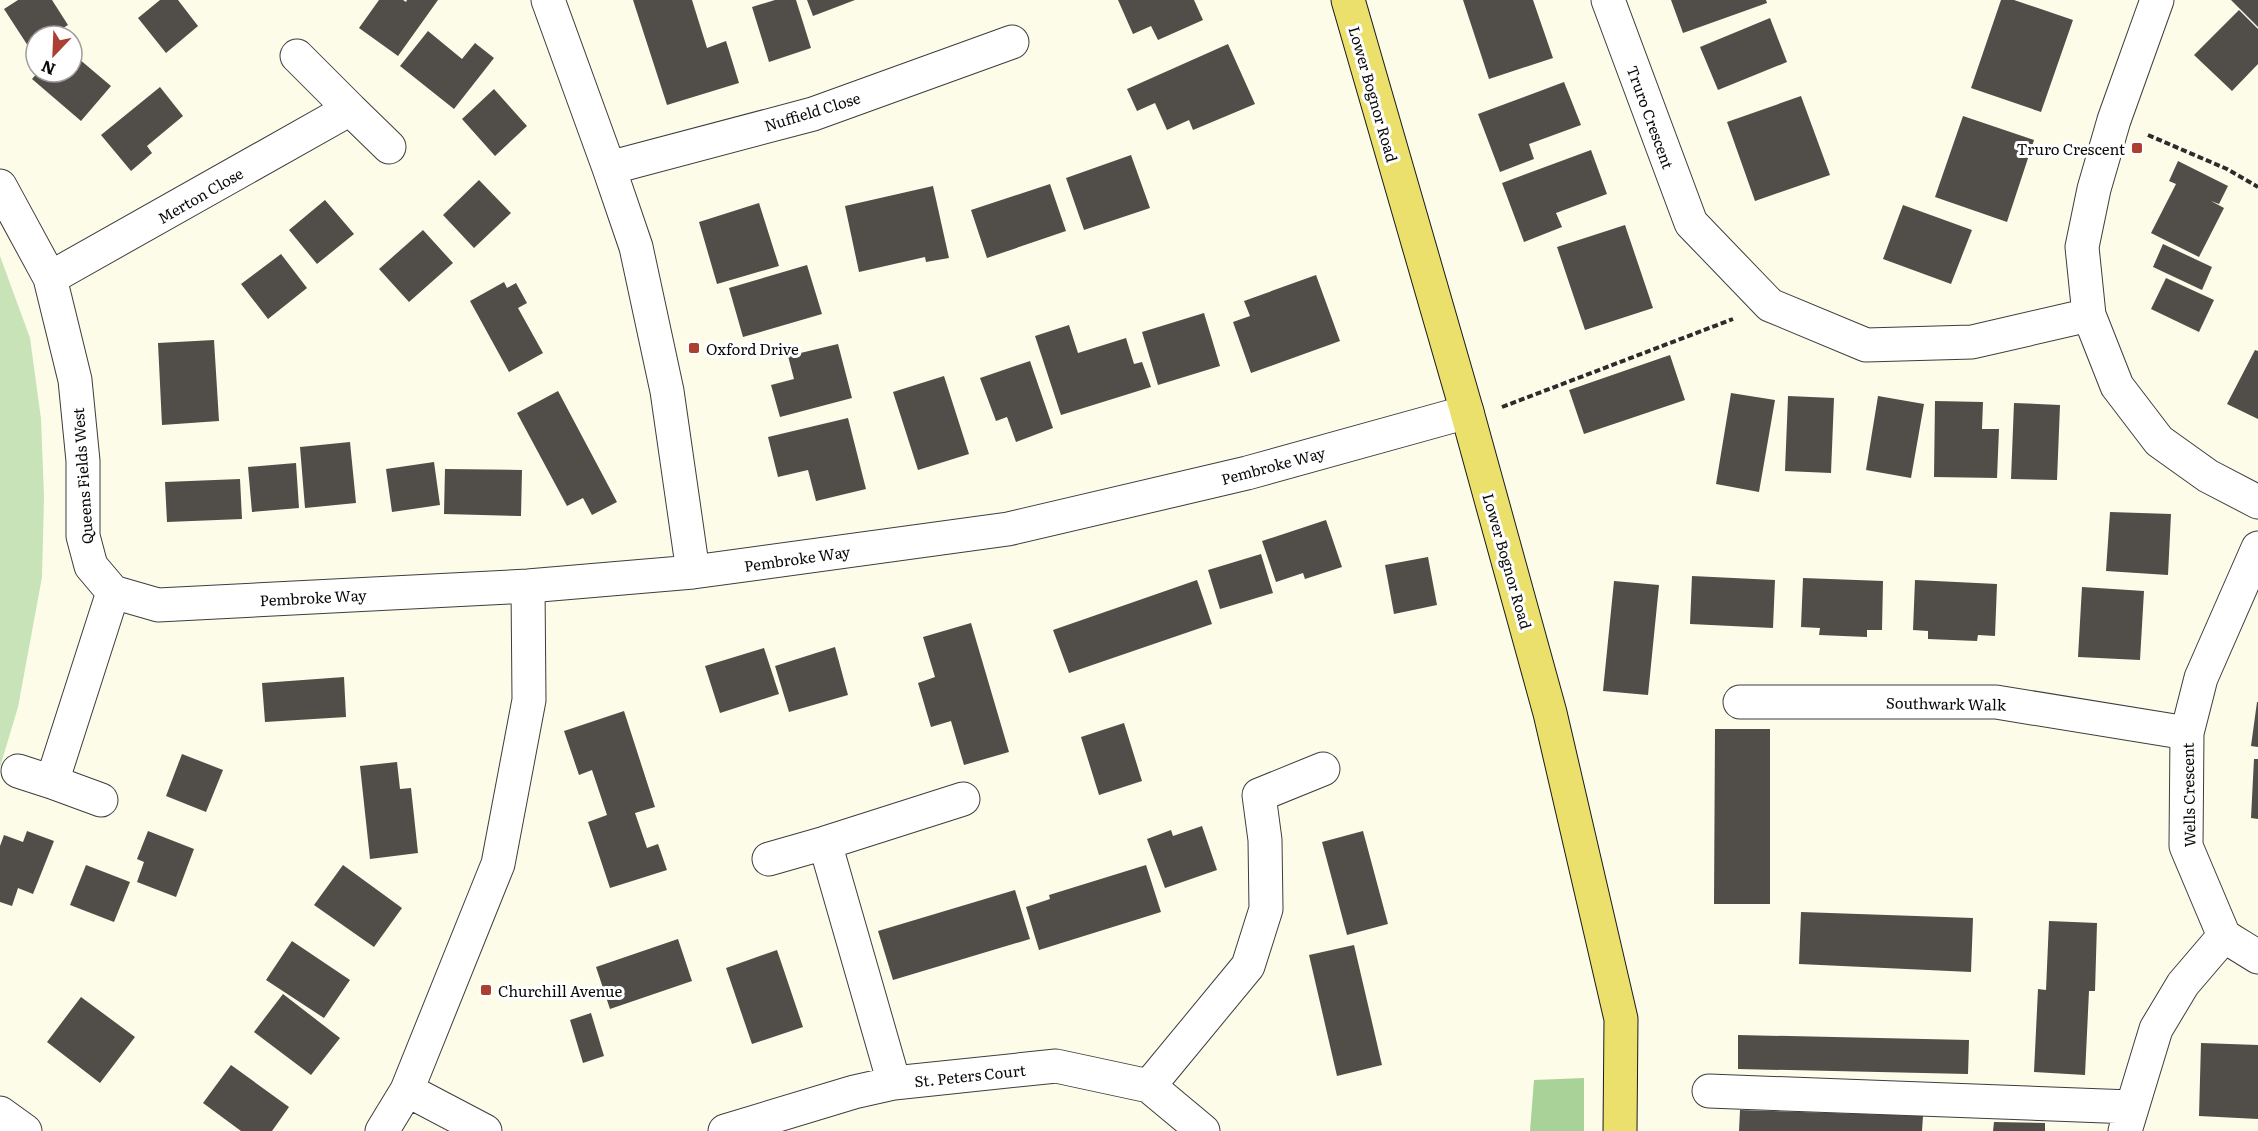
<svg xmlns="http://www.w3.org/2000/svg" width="2258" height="1131" font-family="Literata,serif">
<rect width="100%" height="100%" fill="#fdfce9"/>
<!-- green -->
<path fill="#c7e3b7" d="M0,256L30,338L41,419L44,497L42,577L18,707L0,767Z"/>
<!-- forest -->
<path fill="#a9d298" d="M1584,1078V1131H1530L1534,1080Z"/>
<!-- building -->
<path fill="#514d48" d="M18,0H52L68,25L50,36H36V45L30,49L4,9Z
M160,0H178L198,26L166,53L138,18Z
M379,0H403L406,2L407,0H438L398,56L359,28Z
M633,0H692L707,48L726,41L739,83L667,105Z
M775,0H796L811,48L769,62L752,7Z
M807,0H855L813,16Z
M1118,0H1194L1203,20L1158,40L1151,26L1133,34Z
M1463,0H1533L1553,58L1489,79Z
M1671,0H1766L1767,3L1683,33Z
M2001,0H2014L2073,20L2041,112L1971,88Z
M2231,0H2258V27Z
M2239,10L2258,29V64L2232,91L2194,55Z
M1770,18L1787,62L1718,90L1700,47Z
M428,31L462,59L475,43L494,58L454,109L400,66Z
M1228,44L1255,104L1193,130L1189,120L1167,130L1155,103L1137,111L1127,89Z
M72,53L111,86L81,121L32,79L38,72H72Z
M1564,82L1581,125L1529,144L1534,159L1500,172L1478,114Z
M160,87L183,116L147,146L152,153L131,171L101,135Z
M494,89L527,126L495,156L462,119Z
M1801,96L1830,175L1755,201L1727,122Z
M1963,116L2034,140L2007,222L1935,197Z
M1591,150L1607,194L1556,213L1562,227L1524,242L1502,183Z
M1131,155L1150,208L1084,230L1066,178Z
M2178,161L2228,186L2219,204L2211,201L2224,208L2199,257L2151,233L2176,184L2169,181Z
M479,180L511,213L474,248L443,215Z
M1050,184L1066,231L987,258L971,210Z
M933,186L949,258L926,262L925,257L859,272L845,206Z
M325,200L354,234L317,264L289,230Z
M759,203L779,266L717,284L699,222Z
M1903,205L1972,230L1951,284L1883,259Z
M1625,225L1653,308L1585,330L1557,247Z
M423,230L453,263L409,302L379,269Z
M2163,244L2212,267L2202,290L2153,267Z
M281,254L307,288L268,319L241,284Z
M807,265L822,314L743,337L729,288Z
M1316,275L1340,341L1251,373L1233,322L1250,316L1244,301Z
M2166,278L2214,300L2199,332L2151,309Z
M504,282L507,288L516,283L527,303L518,308L543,353L509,372L470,301Z
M1204,313L1220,366L1158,385L1142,332Z
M1069,325L1078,353L1126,338L1134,364L1142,362L1151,387L1061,415L1035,336Z
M214,340L219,421L162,425L158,343Z
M838,344L852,398L780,417L771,385L794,379L788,356Z
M2255,350L2258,351V419L2227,404Z
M1670,355L1685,400L1584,434L1569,390Z
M1030,361L1053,428L1016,442L1007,417L996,421L980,378Z
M944,376L969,454L918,470L893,392Z
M558,391L617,502L592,515L583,498L567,506L517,413Z
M1731,393L1775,400L1759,492L1716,484Z
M1788,396L1834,398L1831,473L1785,471Z
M1878,396L1924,404L1911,478L1866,470Z
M1935,401L1983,402L1982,429H1999L1997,478L1934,477Z
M2014,403L2060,405L2057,480L2011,479Z
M848,418L866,489L816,501L808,470L778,477L768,437Z
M350,442L356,503L305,508L300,447Z
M434,462L440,505L392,512L386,469Z
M296,463L299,508L252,512L248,467Z
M445,469L522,470L521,516L444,514Z
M240,479L242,519L167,522L165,482Z
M2110,512L2171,514L2168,575L2106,571Z
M1326,520L1342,567L1305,579L1303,573L1276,582L1262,541Z
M1261,554L1273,593L1220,609L1208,570Z
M1428,557L1437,605L1394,614L1385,565Z
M1692,576L1775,580L1773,628L1690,624Z
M1803,578L1883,581L1882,630H1867V637L1819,635L1820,628L1801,627Z
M1197,580L1212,624L1069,673L1053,630Z
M1915,580L1997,584L1995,636L1978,635L1977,641L1928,639V631L1913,630Z
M1614,581L1659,585L1648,695L1603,691Z
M2082,587L2144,591L2140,660L2078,657Z
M971,623L1009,752L964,765L951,721L931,727L918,683L935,677L923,637Z
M835,647L848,695L789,712L775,666Z
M764,648L779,694L720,713L705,666Z
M344,677L346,717L265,722L262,683Z
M2257,702H2258V747L2251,746Z
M624,711L655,807L635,813L647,848L658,844L667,870L610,888L588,822L607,815L592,770L579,775L564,731Z
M1124,723L1142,781L1099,795L1081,737Z
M1715,729H1770V904H1714Z
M182,754L223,770L206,812L166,796Z
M2254,759H2258V819L2251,818Z
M397,762L400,789L411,788L418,853L370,859L360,766Z
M1202,826L1217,870L1165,888L1147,839L1171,830L1173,836Z
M27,831L54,841L33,894L18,888L12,906L0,902V846L4,835L23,842Z
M148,831L194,849L176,897L137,882L144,862L137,859Z
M1363,831L1388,924L1347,935L1322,842Z
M86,865L130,882L114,922L70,905Z
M343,865L402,908L374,947L314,905Z
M1146,865L1161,912L1039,950L1026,907L1050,899L1049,895Z
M1015,890L1030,939L893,980L878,931Z
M1801,912L1973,918L1971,972L1799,964Z
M2049,921L2097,923L2095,991H2089L2085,1075L2034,1072L2038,989L2046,990Z
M678,939L692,981L610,1009L596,967Z
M292,941L350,980L324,1018L266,980Z
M1354,945L1382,1065L1337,1076L1309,955Z
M777,950L803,1027L752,1044L726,968Z
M283,994L340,1038L311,1075L254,1032Z
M81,997L135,1037L100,1083L47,1042Z
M591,1013L604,1056L583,1063L570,1020Z
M1738,1035L1969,1040L1968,1074L1738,1069Z
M2201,1043L2258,1045V1119L2199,1116Z
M231,1065L289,1107L272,1131H241L203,1103Z
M1740,1110L1923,1116L1922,1131H1739Z
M1994,1122L2045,1123V1131H1993Z"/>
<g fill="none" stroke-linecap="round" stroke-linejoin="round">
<defs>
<path id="minor" d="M548,0L609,168L636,247L667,391L693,572
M1608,0L1691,223L1770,305L1866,345L1972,342L2089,315
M2157,0L2114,120L2094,189L2082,247L2089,315L2117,386L2159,441L2208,476L2258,502
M350,109L389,147
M609,168L813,114L1012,42
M0,186L50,278L75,380L83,461V536L91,566L113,592
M50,278L350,109L297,56
M2258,548L2201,678L2187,733L2186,846L2224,936L2258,957
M113,592L158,605L528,586L693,572L1008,529L1247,473L1467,412
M1740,702H1996L2187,733
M18,771L52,782
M101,800L52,782L113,592
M825,843L894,1083
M769,859L825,843L963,799
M1149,1086L1248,966L1266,909L1265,840L1259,795L1323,769
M407,1090L485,1131
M1709,1091L2131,1107
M0,1113L25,1131
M382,1131L407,1090L498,864L529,700L528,586
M725,1131L854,1092L894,1083L1056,1066L1149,1086L1203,1131
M2125,1131L2156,1029L2183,984L2224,936"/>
<path id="major" d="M1348,0L1467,412L1550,713L1621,1019L1620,1131"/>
</defs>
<!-- minor casing -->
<use href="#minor" stroke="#3d3d3d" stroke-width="35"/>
<!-- major casing -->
<use href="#major" stroke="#1b1b1b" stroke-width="35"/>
<!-- path -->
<path stroke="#2c2c2c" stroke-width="4" stroke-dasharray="6 3" stroke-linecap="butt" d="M2148,135L2227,169L2258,187
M1502,407L1733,319"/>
<!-- minor -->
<use href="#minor" stroke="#fff" stroke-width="33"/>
<!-- major -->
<use href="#major" stroke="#ebe06b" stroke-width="33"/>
</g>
<!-- markers -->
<g fill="#ab3f31" stroke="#fff" stroke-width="2">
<rect x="2131" y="142" width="12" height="12" rx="3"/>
<rect x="688" y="342" width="12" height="12" rx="3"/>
<rect x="480" y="984" width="12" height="12" rx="3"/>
</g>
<g text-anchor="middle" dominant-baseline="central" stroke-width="6" stroke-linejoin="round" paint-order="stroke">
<!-- street labels -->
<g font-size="15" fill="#0a0a0a" stroke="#fff">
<text transform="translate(1374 94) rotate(74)">Lower Bognor Road</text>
<text transform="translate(812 111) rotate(-17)">Nuffield Close</text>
<text transform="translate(1651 117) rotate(70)">Truro Crescent</text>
<text transform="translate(200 195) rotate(-30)">Merton Close</text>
<text transform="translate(1273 465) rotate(-15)">Pembroke Way</text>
<text transform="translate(82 476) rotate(-94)">Queens Fields West</text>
<text transform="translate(797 558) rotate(-8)">Pembroke Way</text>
<text transform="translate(1508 561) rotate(74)">Lower Bognor Road</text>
<text transform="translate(313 597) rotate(-3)">Pembroke Way</text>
<text transform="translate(1946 703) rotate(1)">Southwark Walk</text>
<text transform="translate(2188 795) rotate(-91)">Wells Crescent</text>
<text transform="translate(970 1075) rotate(-6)">St. Peters Court</text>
</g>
<!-- poi labels -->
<g font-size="15" fill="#0a0a0a" stroke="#fff" text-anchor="start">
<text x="2125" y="148" text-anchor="end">Truro Crescent</text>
<text x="706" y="348">Oxford Drive</text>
<text x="498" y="990">Churchill Avenue</text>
</g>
</g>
<!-- north arrow -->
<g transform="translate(54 54) rotate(203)"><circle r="28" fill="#ffffff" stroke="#9d9d9d" stroke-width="1.5"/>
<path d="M0-4.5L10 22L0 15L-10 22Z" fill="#ab3f31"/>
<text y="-9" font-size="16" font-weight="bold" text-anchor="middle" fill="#0a0a0a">N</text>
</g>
</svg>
